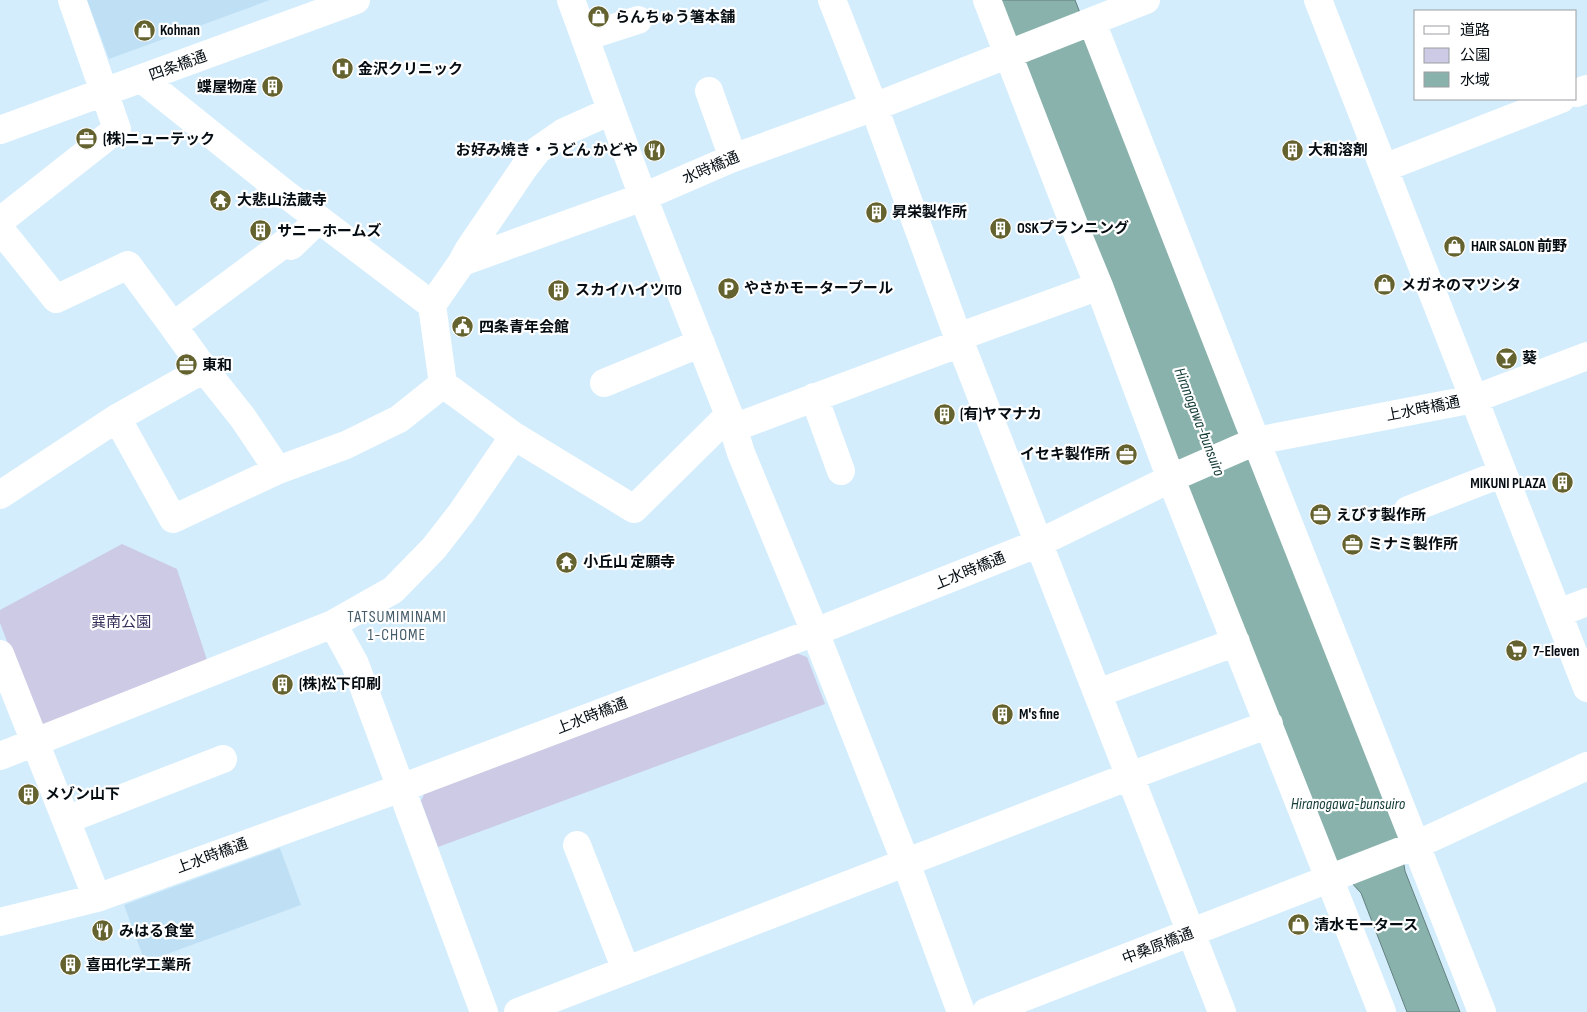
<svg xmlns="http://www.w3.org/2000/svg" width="1587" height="1012" font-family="'Sofia Sans Condensed','Noto Sans JP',sans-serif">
<rect width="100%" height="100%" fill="#d3edfd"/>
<!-- built -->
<path fill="#bfe0f4" d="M87,0H270L109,59Z
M280,848L301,905L145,962L124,905Z"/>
<!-- green -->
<path fill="#cccae5" d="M122,544L177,569L207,660L40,728L0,623V610Z
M793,652L807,657L825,704L438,847L421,801L425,792Z"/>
<!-- water -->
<path fill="#8ab2ac" stroke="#62807e" d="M996,0H1075L1398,830L1405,871L1460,1012H1407L1361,893L1329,858Z"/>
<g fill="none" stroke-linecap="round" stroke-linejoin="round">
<!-- minor -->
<path stroke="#fff" stroke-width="28" d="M571,0L643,197L729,415L741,453L815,632L906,863L961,1012
M832,0L874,107L958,337L1222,1012
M987,0L1078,235L1099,286L1171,479L1382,1012
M1318,0L1587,688
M1092,22L1256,441L1482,1012
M585,37L638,20
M709,91L733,158
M1576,93L1587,89
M0,130L356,0
M1384,168L1561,99
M0,221L117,129L72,0
M0,229L56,299L128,265L173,326
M462,262L469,249L524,168L538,150L564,132L611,111
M432,305L462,262L643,197L733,158L874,107L1146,0
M958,337L1099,286
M204,369L243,418L278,470L346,445L399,419L443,384
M604,383L701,343
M814,397L841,471
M117,418L173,519L278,470
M733,428L961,343
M514,436L634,509L729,415
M0,495L117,418L204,369L173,326L285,243L291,246L319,219
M1408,510L1503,473
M1558,613L1587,602
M333,624L355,664L484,1012
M0,654L97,898
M1098,693L1236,642
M0,756L333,624L393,590L434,548L462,512L514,436L443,384L432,305L283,192L142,79
M66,820L223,759
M577,845L626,970
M0,922L97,898L401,788L815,632L1039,543L1176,476L1256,441L1474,399L1587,356
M518,1012L1130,776L1269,724
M986,1012L1416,845L1587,766"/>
</g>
<!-- icons -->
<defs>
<symbol id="shop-disc" viewBox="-11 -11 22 22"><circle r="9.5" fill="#646330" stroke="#fff"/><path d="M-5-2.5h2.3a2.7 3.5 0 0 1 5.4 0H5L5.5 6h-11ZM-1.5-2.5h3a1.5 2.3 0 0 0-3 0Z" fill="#fff"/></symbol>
<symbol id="hospital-disc" viewBox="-11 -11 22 22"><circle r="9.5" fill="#646330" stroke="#fff"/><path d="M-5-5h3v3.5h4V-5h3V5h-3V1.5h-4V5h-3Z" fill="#fff"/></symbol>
<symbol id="building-disc" viewBox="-11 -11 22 22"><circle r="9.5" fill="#646330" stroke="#fff"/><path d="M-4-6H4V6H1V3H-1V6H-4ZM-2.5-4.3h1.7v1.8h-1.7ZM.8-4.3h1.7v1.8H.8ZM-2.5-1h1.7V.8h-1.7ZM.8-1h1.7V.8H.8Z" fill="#fff"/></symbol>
<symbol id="office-disc" viewBox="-11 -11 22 22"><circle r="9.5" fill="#646330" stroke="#fff"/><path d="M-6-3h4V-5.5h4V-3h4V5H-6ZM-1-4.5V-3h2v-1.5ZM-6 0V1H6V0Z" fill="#fff"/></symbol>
<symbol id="restaurant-disc" viewBox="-11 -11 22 22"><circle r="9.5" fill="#646330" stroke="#fff"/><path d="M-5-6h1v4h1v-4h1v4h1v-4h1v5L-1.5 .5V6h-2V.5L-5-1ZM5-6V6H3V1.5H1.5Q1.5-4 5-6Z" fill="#fff"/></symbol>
<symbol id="temple-disc" viewBox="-11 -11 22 22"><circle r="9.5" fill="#646330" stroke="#fff"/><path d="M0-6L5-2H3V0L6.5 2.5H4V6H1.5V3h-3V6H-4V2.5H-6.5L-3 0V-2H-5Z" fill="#fff"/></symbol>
<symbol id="parking-disc" viewBox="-11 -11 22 22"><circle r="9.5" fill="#646330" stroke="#fff"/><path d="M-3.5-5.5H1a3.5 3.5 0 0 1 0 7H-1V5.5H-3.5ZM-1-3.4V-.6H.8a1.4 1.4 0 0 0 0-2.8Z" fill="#fff"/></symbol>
<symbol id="civic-disc" viewBox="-11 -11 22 22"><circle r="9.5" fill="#646330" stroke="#fff"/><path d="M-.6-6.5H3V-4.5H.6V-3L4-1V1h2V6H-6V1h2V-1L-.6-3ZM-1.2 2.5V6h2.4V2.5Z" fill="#fff"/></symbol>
<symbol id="bar-disc" viewBox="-11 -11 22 22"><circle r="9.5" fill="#646330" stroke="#fff"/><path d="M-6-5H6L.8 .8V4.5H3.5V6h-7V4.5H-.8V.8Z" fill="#fff"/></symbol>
<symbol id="supermarket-disc" viewBox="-11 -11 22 22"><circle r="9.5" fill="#646330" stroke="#fff"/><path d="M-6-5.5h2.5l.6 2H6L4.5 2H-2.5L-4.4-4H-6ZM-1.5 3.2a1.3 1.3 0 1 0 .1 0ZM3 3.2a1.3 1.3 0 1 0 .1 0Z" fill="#fff"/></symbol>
</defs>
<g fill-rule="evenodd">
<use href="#shop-disc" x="586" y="4" width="25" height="25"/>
<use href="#shop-disc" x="132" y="18" width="25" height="25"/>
<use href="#hospital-disc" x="330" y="56" width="25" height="25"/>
<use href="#building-disc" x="260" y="74" width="25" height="25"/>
<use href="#office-disc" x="74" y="126" width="25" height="25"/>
<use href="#restaurant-disc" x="642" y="138" width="25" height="25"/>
<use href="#building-disc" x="1280" y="138" width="25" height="25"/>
<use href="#temple-disc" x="208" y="188" width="25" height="25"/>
<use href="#building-disc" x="864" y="200" width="25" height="25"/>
<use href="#building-disc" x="988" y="216" width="25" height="25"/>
<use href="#building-disc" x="248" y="218" width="25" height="25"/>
<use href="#shop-disc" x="1442" y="234" width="25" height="25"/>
<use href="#shop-disc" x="1372" y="272" width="25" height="25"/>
<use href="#parking-disc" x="716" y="276" width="25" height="25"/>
<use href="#building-disc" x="546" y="278" width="25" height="25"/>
<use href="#civic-disc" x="450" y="314" width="25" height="25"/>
<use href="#bar-disc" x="1494" y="346" width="25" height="25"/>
<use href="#office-disc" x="174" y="352" width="25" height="25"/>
<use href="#building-disc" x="932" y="402" width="25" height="25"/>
<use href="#office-disc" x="1114" y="442" width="25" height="25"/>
<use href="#building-disc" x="1550" y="470" width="25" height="25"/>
<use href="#office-disc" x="1308" y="502" width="25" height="25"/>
<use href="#office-disc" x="1340" y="532" width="25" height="25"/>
<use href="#temple-disc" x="554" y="550" width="25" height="25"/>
<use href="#supermarket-disc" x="1504" y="638" width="25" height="25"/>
<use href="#building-disc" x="270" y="672" width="25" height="25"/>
<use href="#building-disc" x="990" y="702" width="25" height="25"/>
<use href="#building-disc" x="16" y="782" width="25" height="25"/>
<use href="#shop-disc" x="1286" y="912" width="25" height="25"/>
<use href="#restaurant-disc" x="90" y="918" width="25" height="25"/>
<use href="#building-disc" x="58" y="952" width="25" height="25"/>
</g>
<g text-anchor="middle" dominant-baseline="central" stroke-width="4.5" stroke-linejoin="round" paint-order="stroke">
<!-- poi labels -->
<g font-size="15" font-weight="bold" fill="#050d13" stroke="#fff" text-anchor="start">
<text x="615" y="17">らんちゅう箸本舗</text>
<text x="160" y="30">Kohnan</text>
<text x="358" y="69">金沢クリニック</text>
<text x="257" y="87" text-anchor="end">蝶屋物産</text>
<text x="103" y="139">(株)ニューテック</text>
<text x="638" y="150" text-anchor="end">お好み焼き・うどん かどや</text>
<text x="1308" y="150">大和溶剤</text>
<text x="237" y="200">大悲山法蔵寺</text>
<text x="892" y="212">昇栄製作所</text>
<text x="1017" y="228">OSKプランニング</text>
<text x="277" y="231">サニーホームズ</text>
<text x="1471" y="246">HAIR SALON 前野</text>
<text x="1401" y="285">メガネのマツシタ</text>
<text x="744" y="288">やさかモータープール</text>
<text x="575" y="290">スカイハイツITO</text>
<text x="479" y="327">四条青年会館</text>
<text x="1522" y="358">葵</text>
<text x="202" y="365">東和</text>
<text x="960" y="414">(有)ヤマナカ</text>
<text x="1110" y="454" text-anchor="end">イセキ製作所</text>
<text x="1546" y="483" text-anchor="end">MIKUNI PLAZA</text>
<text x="1336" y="515">えびす製作所</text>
<text x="1368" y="544">ミナミ製作所</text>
<text x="583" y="562">小丘山 定願寺</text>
<text x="1533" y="651">7-Eleven</text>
<text x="299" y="684">(株)松下印刷</text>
<text x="1019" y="714">M's fine</text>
<text x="45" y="794">メゾン山下</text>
<text x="1314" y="925">清水モータース</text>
<text x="119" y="931">みはる食堂</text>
<text x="86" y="965">喜田化学工業所</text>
</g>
<!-- street labels -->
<g font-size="15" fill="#050d13" stroke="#fff">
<text transform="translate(178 66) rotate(-20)">四条橋通</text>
<text transform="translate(711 168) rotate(-23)">水時橋通</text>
<text transform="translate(1423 409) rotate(-11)">上水時橋通</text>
<text transform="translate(970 571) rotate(-22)">上水時橋通</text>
<text transform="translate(592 716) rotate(-21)">上水時橋通</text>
<text transform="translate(212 856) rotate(-20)">上水時橋通</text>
<text transform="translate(1158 946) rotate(-21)">中桑原橋通</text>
</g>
<!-- park labels -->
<g font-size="15" fill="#342e59" stroke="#fff">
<text x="121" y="622">巽南公園</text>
</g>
<!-- water labels -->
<g font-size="16" font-style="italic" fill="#133b36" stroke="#fff">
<text transform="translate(1199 422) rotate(69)">Hiranogawa-bunsuiro</text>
<text x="1348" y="804">Hiranogawa-bunsuiro</text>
</g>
<!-- neighbourhood labels -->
<g font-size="16" letter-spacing="1" fill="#435a68" stroke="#fff">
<text x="397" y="617">TATSUMIMINAMI<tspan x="397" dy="18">1-CHOME</tspan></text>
</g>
</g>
<!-- legend -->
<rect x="1414" y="10" width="162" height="90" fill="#ffffff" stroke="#9b9ea1"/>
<rect x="1424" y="26" width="25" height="8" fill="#ffffff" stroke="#9b9ea1"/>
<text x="1460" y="35" font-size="15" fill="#050d13">道路</text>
<rect x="1424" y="48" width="25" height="15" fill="#cccae5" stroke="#9b9ea1"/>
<text x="1460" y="60" font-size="15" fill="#050d13">公園</text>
<rect x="1424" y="72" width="25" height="15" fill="#8ab2ac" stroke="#9b9ea1"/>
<text x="1460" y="85" font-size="15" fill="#050d13">水域</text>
</svg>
